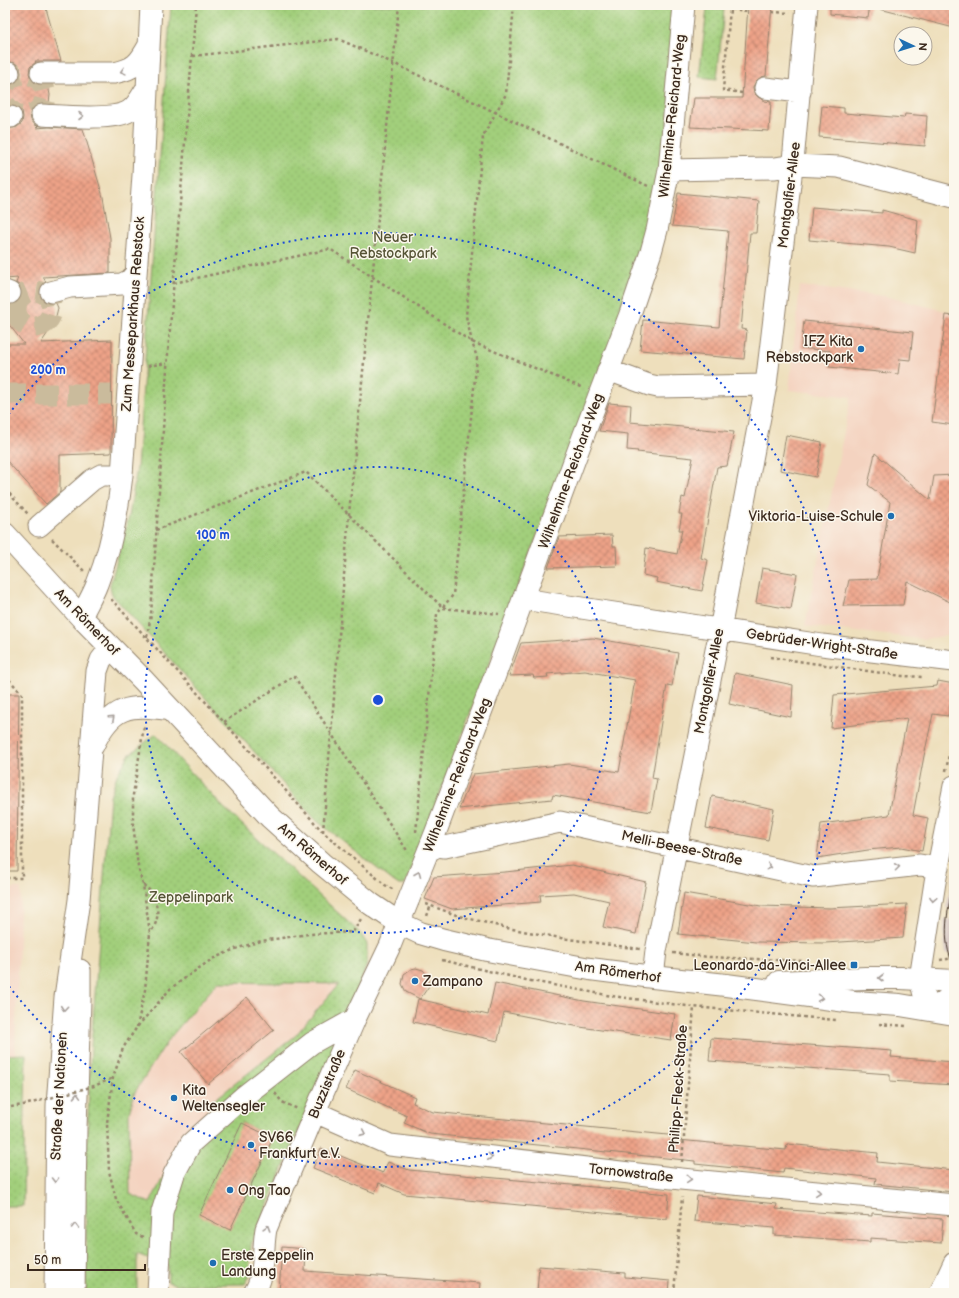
<svg xmlns="http://www.w3.org/2000/svg" width="959" height="1298" font-family="'Balsamiq Sans',sans-serif">
<defs>
<pattern id="park-dots" width="8" height="8" patternUnits="userSpaceOnUse"><rect width="8" height="8" fill="#a2cf7b"/><path d="M2 2h.1M6 6h.1" fill="none" stroke="#8cb26a" stroke-width="1.8" stroke-linecap="round"/></pattern>
<pattern id="building-cross-hatch" width="8" height="8" patternUnits="userSpaceOnUse"><rect width="8" height="8" fill="#eea388"/><path d="M0 0l8 8M0 8l8-8" fill="none" stroke="#c2856f"/></pattern>
</defs>
<rect width="100%" height="100%" fill="#fbf7ec"/>
<filter id="ink" filterUnits="userSpaceOnUse"><feTurbulence type="fractalNoise" baseFrequency=".025" numOctaves="2"/><feDisplacementMap in="SourceGraphic" scale="8" xChannelSelector="R" yChannelSelector="G"/><feConvolveMatrix kernelMatrix="1 2 1 2 8 2 1 2 1" color-interpolation-filters="sRGB"/></filter>
<filter id="wash" filterUnits="userSpaceOnUse"><feTurbulence type="fractalNoise" baseFrequency=".012" numOctaves="4" result="noise"/><feDisplacementMap in="SourceGraphic" scale="16" xChannelSelector="R" yChannelSelector="G"/><feGaussianBlur stdDeviation="0.9" result="paint"/><feColorMatrix in="noise" values="0 0 0 0 0 0 0 0 0 0 0 0 0 0 0 0 0 1.4 0 .05"/><feComposite in="paint" operator="in"/></filter>
<g filter="url(#wash)">
<rect width="100%" height="100%" fill="#eedfbc"/>
<!-- built -->
<path fill="#f4d3c0" d="M800,286L884,296L954,313V635L922,639L805,626L851,397L789,390Z
M5,888H21L15,1054L5,1055Z
M218,982L339,984L295,1036L208,1105L211,1108L182,1140L150,1203L130,1194L129,1113L135,1092L168,1040Z"/>
<!-- railway -->
<path fill="#d0c0bc" d="M954,868V909L946,908Z
M944,919L954,920V953L946,954L944,941Z"/>
<!-- park -->
<path fill="url(#park-dots)" stroke="#6e7c4c" fill-rule="evenodd" d="M171,5H678L665,155L648,243L405,885H399L393,881L317,821L112,595L110,585L129,517L137,468Z
M707,9H724L717,79L699,77Z
M156,734L223,807L360,933L367,944V964L350,1009L251,1245L249,1277L245,1284L178,1285L168,1282V1266L137,1254V1293H86V1222L85,1188L91,1047L110,797L117,775L129,755ZM218,982L339,984L295,1036L208,1105L211,1108L182,1140L150,1203L130,1194L129,1113L135,1092L168,1040ZM242,1123L273,1138L230,1229Z
M26,1054L23,1206H5V1055Z"/>
<g id="blocks">
<!-- building -->
<path fill="url(#building-cross-hatch)" d="M5,5H45L61,61H35L36,62L30,67L29,73L31,79L35,84L48,85L50,95L49,103L37,104L32,108L30,114L31,120L35,125L38,126L36,128L49,127L83,129L103,197L110,238V273L43,277L46,282L42,284L39,289L40,295L42,300L48,304L56,303L58,308L54,324L41,343L112,340L111,453L60,455V492L46,504L5,459V344H24L7,322L5,314V304L11,305L17,303L21,298L22,292L20,286L16,283L18,278L5,279V129L17,127L22,123L23,117L22,111L17,107L5,105V85L15,83L20,79L21,73L20,67L15,63L5,61Z
M748,5H772L766,76L761,77L756,81L753,87L754,93L758,97L764,100V101L771,102L769,131L690,127L694,98H742Z
M830,5H870L868,18L830,14Z
M881,5H954V28L880,9Z
M822,106L844,108V113L904,118L905,114L927,116L925,146L819,137Z
M678,193L759,201L756,233H750L741,329L747,330L744,359L640,350L643,320L719,327L728,231L672,226Z
M812,207L882,213V210L918,220L915,253L889,247L809,240Z
M946,315L954,316V425L932,422Z
M804,321L913,332L910,360L900,359L898,374L829,367L830,351L801,348Z
M609,403L631,405L630,422L734,432L727,466L717,467L701,558L708,560L702,591L656,582L657,578L643,575L646,548L677,554L682,530H679L682,514H679L682,497L685,498L693,458L637,452L638,451L627,450L628,434L599,431Z
M786,435L822,442L816,477L780,470Z
M875,453L930,500L934,476L954,475V547L950,571L954,573V604L907,581L903,605L843,606L849,580L877,579L890,502L868,485Z
M612,535L613,546H616L617,566L548,568L559,537Z
M762,568L797,574L791,609L756,603Z
M593,638L678,653L672,686L667,685L652,778L657,779L651,812L553,795L552,799L459,809L473,774L569,764L619,772L635,680L585,671L547,674L548,677L534,678L533,675L509,676L521,643Z
M735,673L793,685L791,717L729,704Z
M938,681L954,684L948,716L933,714L924,756L913,815L928,818L922,851L901,847L868,850L817,858L821,824L889,815L907,718L831,728L834,695L937,686Z
M5,694H19L17,871H5Z
M712,796L774,809L768,840L706,828Z
M572,865L646,882L636,934L603,927L609,901L574,893L540,895L541,902L452,909L425,899L434,877L505,872Z
M684,893L761,906L830,908L907,904L903,938L825,943L756,942L678,934Z
M416,968L423,970L429,977V986L420,999L406,992L402,984L404,974L411,969Z
M495,983L584,1001L675,1014L671,1040L580,1027L504,1012L498,1041L413,1022L418,999L488,1015Z
M247,997L274,1030L208,1084L181,1052Z
M711,1038L892,1051L891,1057L954,1062V1085L890,1081V1074L709,1061Z
M355,1070L415,1097L413,1103L433,1112L678,1136V1140L786,1150L787,1144L878,1153L877,1162L954,1170V1192L875,1184L876,1178L784,1168L783,1173L695,1164V1161L430,1134L404,1123L407,1116L346,1089Z
M242,1123L273,1138L230,1230L199,1215Z
M321,1148L383,1173L382,1174L388,1162L409,1170L669,1194L667,1219L404,1194L379,1183L375,1193L313,1168Z
M697,1196L777,1204L776,1209L872,1216V1213L943,1219L941,1243L870,1238V1242L774,1235V1228L694,1221Z
M282,1247L306,1249L305,1271L480,1283L479,1293H279Z
M539,1266L625,1273V1277L670,1281L669,1293H554L537,1292Z"/>
</g>
</g>
<g filter="url(#ink)">
<use href="#blocks" fill-opacity="0" stroke="#94846d" stroke-width="1"/>
<g fill="none" stroke-linecap="round" stroke-linejoin="round">
<!-- minor-tunnel -->
<path stroke="#cabb9c" stroke-width="21" stroke-dasharray="21 10" stroke-linecap="butt" d="M5,86C8,79 15,75 22,74C29,73 35,76 39,80C60,101 25,133 5,104
M16 309a18 18 0 1 1 36 0a18 18 0 1 1-36 0Z
M5,394H111"/>
<defs>
<path id="minor" d="M5,73H9
M41,73H114C135,69 139,63 149,45
M765,88L800,92
M42,115C62,116 113,121 129,111C137,106 141,97 146,89
M5,117H11
M669,170L775,168L793,165L839,167L954,197
M5,291L10,293
M51,292L70,287L122,284L130,280L136,273
M608,370L649,385L658,387L766,385
M39,526L92,480L101,475H122
M523,599L822,645L954,661
M81,617C86,606 93,595 97,584C111,549 118,512 122,475L143,175L151,5
M93,746C112,705 129,704 171,710
M954,786L935,882L920,979L924,995L931,1010L942,1003L954,993
M428,851L438,846L445,847L560,822L813,877L920,865L938,868
M653,977L656,951L720,630L766,385L794,151L807,5
M315,1112L390,1145L681,1179L954,1205
M55,1293L57,1105L65,997L79,900L91,750L97,671L101,660L111,647
M74,1293L76,1128L80,1000V970
M158,1293L162,1212L174,1174L191,1143L243,1097L312,1043L355,1019
M254,1293C266,1275 262,1250 266,1229L315,1112L355,1019L390,946L435,834L494,678L583,437L630,314L651,252L657,230L669,170L684,5
M940,1293L954,1263"/>
<path id="major" d="M5,534L81,617L143,680L270,817L321,863L371,904L399,923L420,933L444,940L487,950L590,969L653,977L726,985L854,1002L900,1005L954,1014
M779,982L865,978H901L954,981"/>
</defs>
<!-- minor casing -->
<use href="#minor" stroke="#94846d" stroke-width="23"/>
<!-- major casing -->
<use href="#major" stroke="#94846d" stroke-width="24"/>
<!-- path -->
<path stroke="#94846d" stroke-width="2.5" stroke-dasharray="3 3" stroke-linecap="butt" d="M772,12L790,13
M193,56L338,39L393,63L648,186
M742,93L723,90L730,9L747,11
M174,283L330,249L472,342L583,388
M148,366L167,363
M5,489L28,514
M156,530L306,472L443,608L499,614
M52,539L84,571
M111,599L224,722L323,832L385,885L394,890
M147,637L151,615L168,353L196,5
M770,657L902,676L924,677
M5,675L22,694V878H5
M224,722L294,676L408,852
M946,771L954,727
M323,832L349,514L399,5
M416,832L437,614L453,595L477,358L472,342L466,316L483,136L506,94L514,5
M143,885C147,887 149,890 152,894C159,908 160,920 150,933
M426,904L459,916L507,928L561,938L640,949
M427,916L431,905
M673,953L709,957L803,961
M442,960L526,980L612,996L694,1007L836,1020
M940,960L954,958
M879,1024L906,1026
M137,1027L145,990L150,933L143,885L138,867L133,823V795L144,726
M275,1093L282,1102L298,1109
M5,1108L28,1104
M5,1112L9,1108
M682,1162L694,1007
M143,1237L136,1234L116,1199L109,1171L107,1123L113,1078L123,1048L137,1027L171,988L212,959L235,949L261,941L309,934L353,932L361,919
M674,1293L682,1197"/>
<!-- minor -->
<use href="#minor" stroke="#fff" stroke-width="21"/>
<!-- major -->
<use href="#major" stroke="#fff" stroke-width="22"/>
<!-- tram -->
<path stroke="#3b2a1e" stroke-width="1" d="M954,881C948,909 940,939 954,966"/>
<!-- path-bridge -->
<path stroke="#94846d" stroke-width="2.5" stroke-dasharray="3 3" stroke-linecap="butt" d="M28,1104L94,1086L113,1078"/>
</g>
<!-- one-way arrows -->
<defs><path id="oneway-chevron" d="M-2-3.5L2.5 0L-2 3.5" fill="none" stroke-width="1.6" stroke-linecap="round" stroke-linejoin="round"/></defs>
<g stroke="#a79f9a">
<use href="#oneway-chevron" transform="translate(123 71) rotate(165)"/>
<use href="#oneway-chevron" transform="translate(81 116)"/>
<use href="#oneway-chevron" transform="translate(112 718) rotate(-42)"/>
<use href="#oneway-chevron" transform="translate(769 867) rotate(12)"/>
<use href="#oneway-chevron" transform="translate(897 867) rotate(-7)"/>
<use href="#oneway-chevron" transform="translate(418 874) rotate(-68)"/>
<use href="#oneway-chevron" transform="translate(933 899) rotate(99)"/>
<use href="#oneway-chevron" transform="translate(881 978) rotate(-180)"/>
<use href="#oneway-chevron" transform="translate(820 998) rotate(8)"/>
<use href="#oneway-chevron" transform="translate(64 1008) rotate(95)"/>
<use href="#oneway-chevron" transform="translate(77 1096) rotate(-88)"/>
<use href="#oneway-chevron" transform="translate(363 1133) rotate(24)"/>
<use href="#oneway-chevron" transform="translate(490 1157) rotate(6)"/>
<use href="#oneway-chevron" transform="translate(689 1179) rotate(5)"/>
<use href="#oneway-chevron" transform="translate(55 1180) rotate(90)"/>
<use href="#oneway-chevron" transform="translate(818 1192) rotate(5)"/>
<use href="#oneway-chevron" transform="translate(75 1226) rotate(-89)"/>
<use href="#oneway-chevron" transform="translate(267 1228) rotate(-72)"/>
</g>
</g>
<!-- distance rings -->
<g fill="none" stroke="#1d4ed8" stroke-width="2" stroke-dasharray="2 4">
<circle cx="378" cy="700" r="233"/>
<path d="M5 419A467 467 0 1 1 5 981"/>
</g>
<!-- markers -->
<g fill="#1f6fb2" stroke="#fbf7ec" stroke-width="1.5">
<circle cx="861" cy="349" r="4"/>
<circle cx="891" cy="516" r="4"/>
<rect x="850" y="961" width="8" height="8" rx="2"/>
<circle cx="415" cy="981" r="4"/>
<circle cx="174" cy="1098" r="4"/>
<circle cx="251" cy="1145" r="4"/>
<circle cx="230" cy="1190" r="4"/>
<circle cx="213" cy="1263" r="4"/>
</g>
<g text-anchor="middle" dominant-baseline="central" stroke-width="3" stroke-linejoin="round" paint-order="stroke">
<!-- street labels -->
<g font-size="14" fill="#3b2a1e" stroke="#fbf7ec">
<text transform="translate(672 116) rotate(-84)">Wilhelmine-Reichard-Weg</text>
<text transform="translate(789 195) rotate(-83)">Montgolfier-Allee</text>
<text transform="translate(133 314) rotate(-86)">Zum Messeparkhaus Rebstock</text>
<text transform="translate(571 471) rotate(-70)">Wilhelmine-Reichard-Weg</text>
<text transform="translate(87 622) rotate(46)">Am Römerhof</text>
<text transform="translate(822 644) rotate(8)">Gebrüder-Wright-Straße</text>
<text transform="translate(709 681) rotate(-79)">Montgolfier-Allee</text>
<text transform="translate(457 775) rotate(-69)">Wilhelmine-Reichard-Weg</text>
<text transform="translate(682 848) rotate(12)">Melli-Beese-Straße</text>
<text transform="translate(313 854) rotate(41)">Am Römerhof</text>
<text transform="translate(618 972) rotate(8)">Am Römerhof</text>
<text transform="translate(327 1084) rotate(-67)">Buzzistraße</text>
<text transform="translate(678 1089) rotate(-86)">Philipp-Fleck-Straße</text>
<text transform="translate(59 1096) rotate(-87)">Straße der Nationen</text>
<text transform="translate(631 1173) rotate(6)">Tornowstraße</text>
</g>
<!-- park labels -->
<g font-size="14" fill="#555335" stroke="#fbf7ec">
<text x="393" y="237">Neuer<tspan x="393" dy="16">Rebstockpark</tspan></text>
<text x="191" y="897">Zeppelinpark</text>
</g>
<!-- poi labels -->
<g font-size="14" fill="#3b2a1e" stroke="#fbf7ec" text-anchor="start">
<text x="853" y="341" text-anchor="end">IFZ Kita<tspan x="853" dy="16">Rebstockpark</tspan></text>
<text x="883" y="516" text-anchor="end">Viktoria-Luise-Schule</text>
<text x="846" y="965" text-anchor="end">Leonardo-da-Vinci-Allee</text>
<text x="423" y="981">Zampano</text>
<text x="182" y="1090">Kita<tspan x="182" dy="16">Weltensegler</tspan></text>
<text x="259" y="1137">SV66<tspan x="259" dy="16">Frankfurt e.V.</tspan></text>
<text x="238" y="1190">Ong Tao</text>
<text x="221" y="1255">Erste Zeppelin<tspan x="221" dy="16">Landung</tspan></text>
</g>
</g>
<circle cx="378" cy="700" r="6" fill="#1d4ed8" stroke="#fbf7ec" stroke-width="2"/>
<g font-size="12" text-anchor="middle" font-weight="bold" fill="#1d4ed8" stroke="#fbf7ec" stroke-width="3" stroke-linejoin="round" paint-order="stroke">
<text x="48" y="374">200 m</text>
<text x="213" y="539">100 m</text>
</g>
<!-- margin -->
<rect width="959" height="1298" fill="none" stroke="#fbf7ec" stroke-width="20"/>
<!-- north arrow -->
<g transform="translate(913 46) rotate(94)"><circle r="19" fill="#fbf7ec" stroke="#aea59a"/>
<path d="M0-3L7 15L0 10L-7 15Z" fill="#1f6fb2"/>
<text y="-6" font-size="11" font-weight="bold" text-anchor="middle" fill="#3b2a1e">N</text>
</g>
<!-- scale -->
<path d="M28 1264v6h117v-6" fill="none" stroke="#3b2a1e" stroke-width="2"/>
<text x="34" y="1264" font-size="12" fill="#3b2a1e" stroke="#fbf7ec" stroke-width="3" paint-order="stroke">50 m</text>
</svg>
